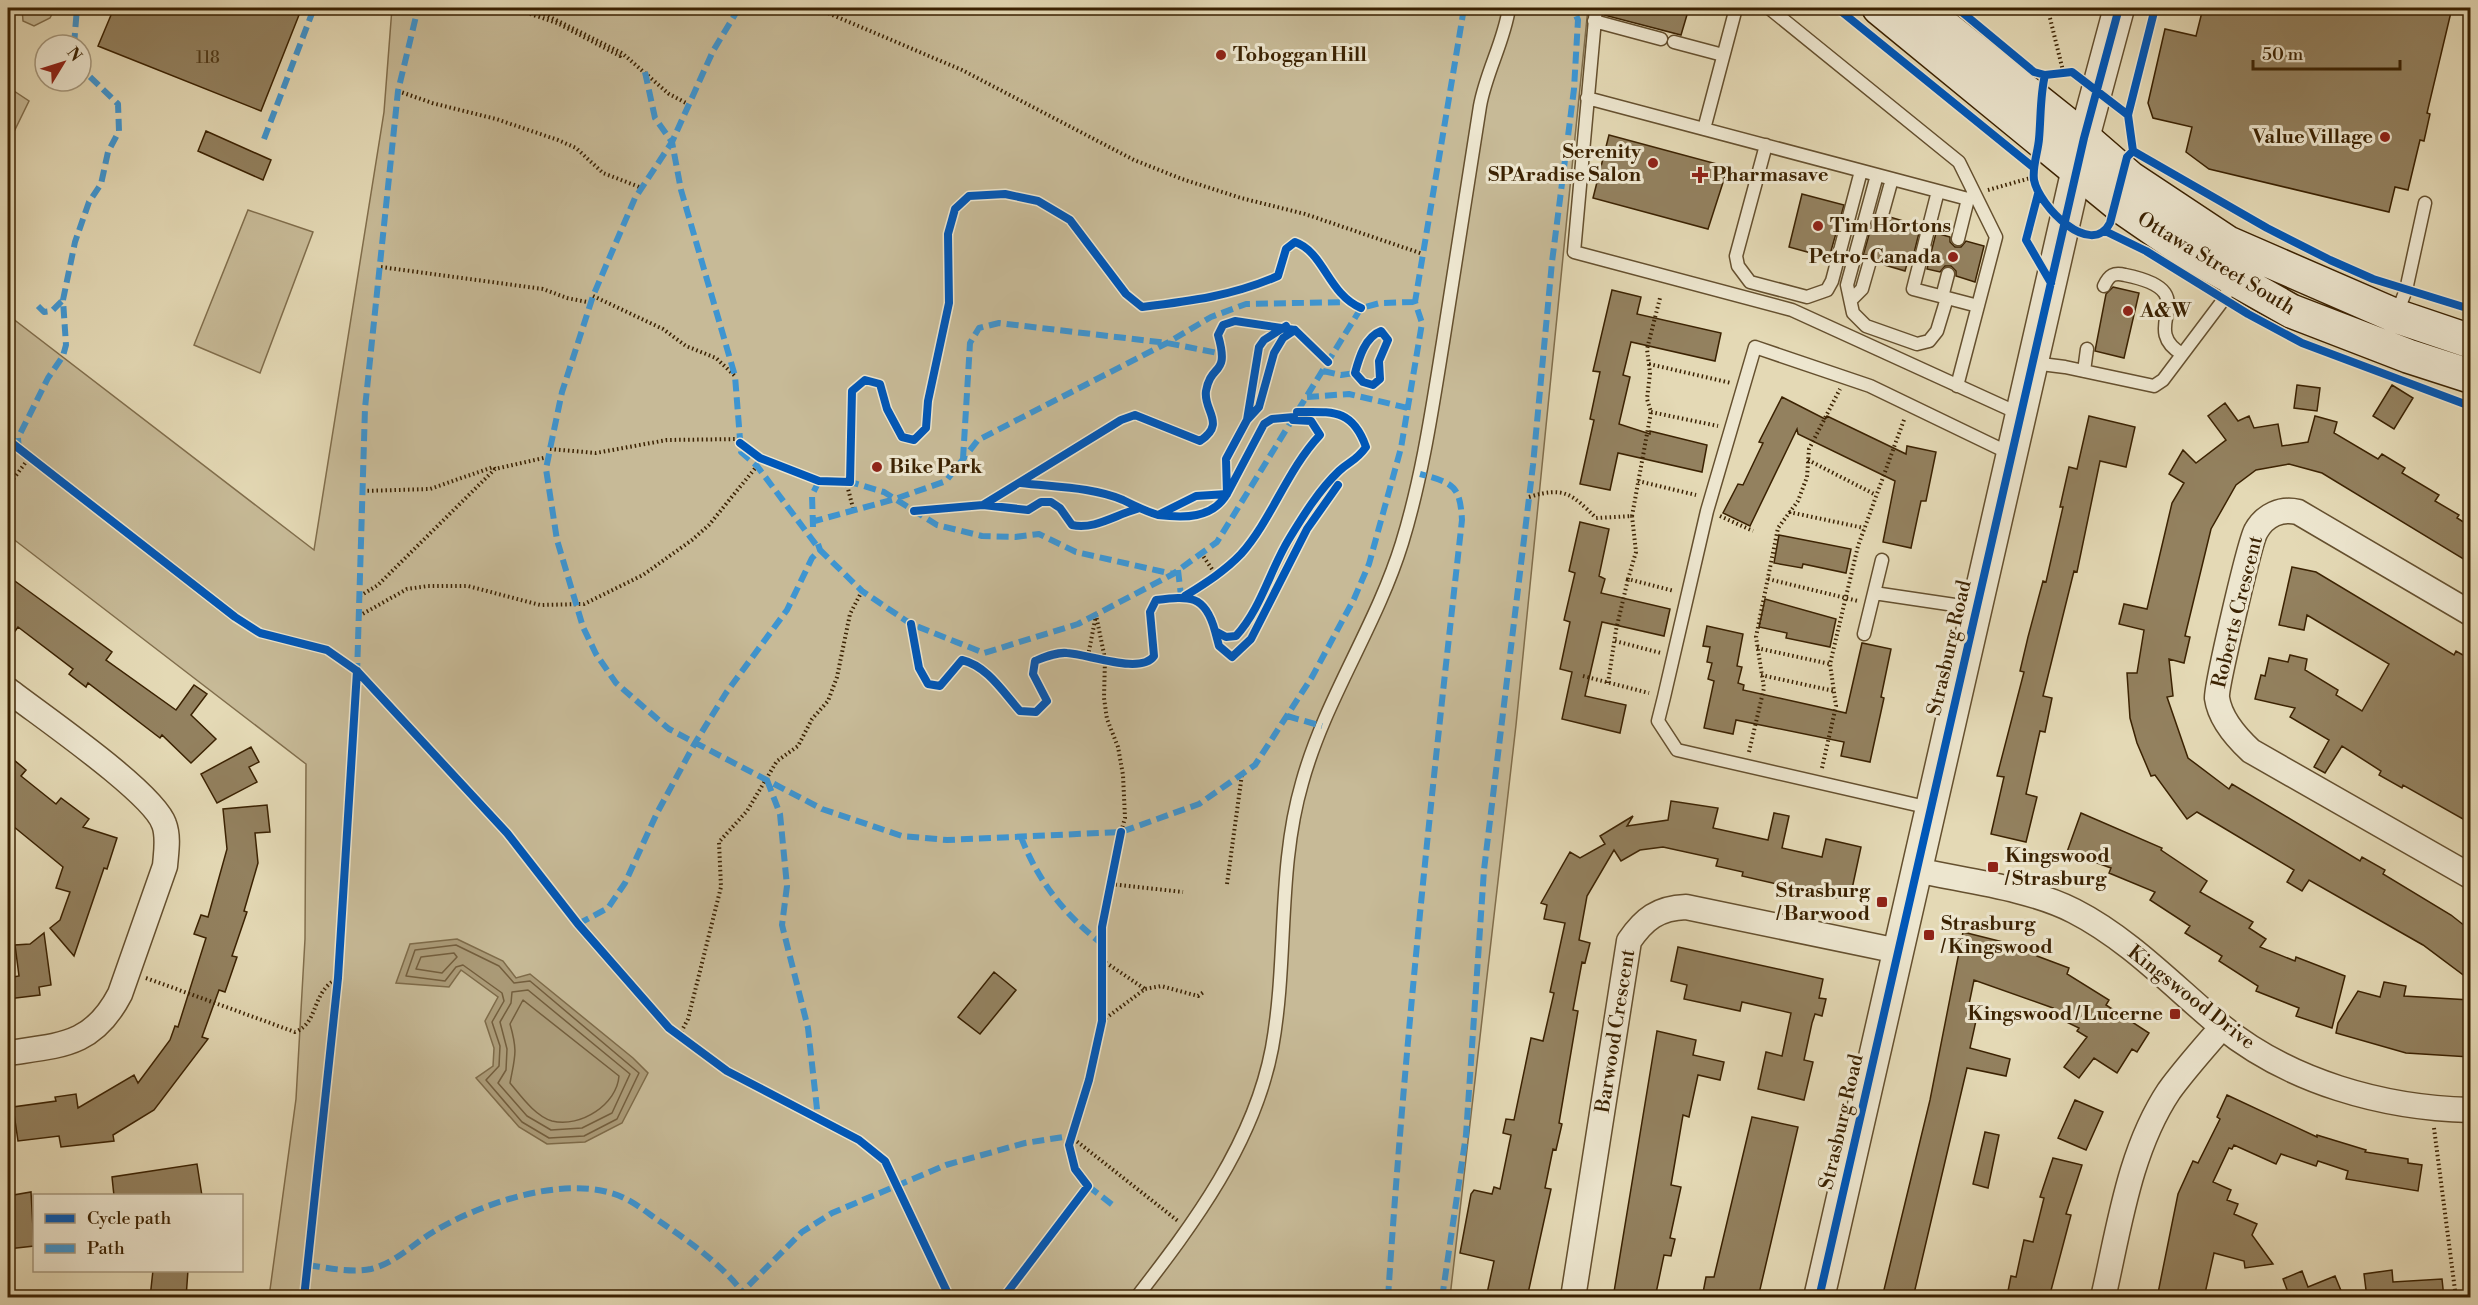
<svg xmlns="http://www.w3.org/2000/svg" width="2478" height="1305" font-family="'Libre Bodoni',serif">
<rect width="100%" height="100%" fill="#e4d9b5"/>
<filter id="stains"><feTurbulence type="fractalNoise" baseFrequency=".00333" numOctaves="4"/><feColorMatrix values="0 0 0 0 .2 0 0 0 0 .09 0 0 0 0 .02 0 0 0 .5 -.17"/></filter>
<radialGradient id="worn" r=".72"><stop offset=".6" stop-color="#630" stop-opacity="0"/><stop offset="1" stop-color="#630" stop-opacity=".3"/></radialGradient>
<!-- green -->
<path fill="#c7ba97" stroke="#816e4c" stroke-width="1.5" d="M22,8H55L50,18L34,26L23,21Z
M392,8H1588L1516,725L1450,1297H269L296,1099L305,939L306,764L8,535V315L314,550L384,112Z
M8,87L29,101L8,144Z
M248,210L313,232L260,373L194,345Z"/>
<!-- water -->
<path fill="#ab9b78" stroke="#7e6b49" stroke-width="1.5" d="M457,939L503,961L516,978L530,974L633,1058L648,1073L622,1123L585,1142L547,1144L519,1127L476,1078L493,1066L494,1048L485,1021L498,997L461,970L449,987L396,983L410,944Z"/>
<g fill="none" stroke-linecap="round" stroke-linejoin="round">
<!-- shore -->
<path stroke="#735e3d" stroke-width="1.5" d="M456,945L499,966L514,983L530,981L639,1073L617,1119L584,1136L549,1138L522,1122L486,1080L499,1066L500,1046L492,1022L504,1001L502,993L463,965L456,967L445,981L406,976L415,950Z
M454,953L457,957L442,973L416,969L421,957Z
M528,990L630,1074L612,1113L582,1128L551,1130L527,1116L498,1083L506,1070L507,1049L500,1022L511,1003L512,992Z
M523,1000L619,1076C617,1104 581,1128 552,1121C535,1116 521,1096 510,1083C515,1056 518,1052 510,1024Z"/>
</g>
<!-- building -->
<path fill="#93815f" stroke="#3b2202" stroke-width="1.5" d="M114,8H281L299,15L261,111L98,46Z
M1604,8H1689L1681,35L1604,15Z
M2203,8H2452L2427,113L2430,114L2424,141L2420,140L2408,190L2395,187L2389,212L2209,169L2186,152L2192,127L2153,118L2148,103L2165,29L2196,36Z
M206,131L271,160L263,180L198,151Z
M1609,135L1728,167L1708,229L1593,198Z
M1802,194L1844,205L1829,258L1789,247Z
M1874,217L1880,223L1890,217L1917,225V228L1920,229L1911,265L1907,264L1905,271L1878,263L1873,253L1863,256Z
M1936,233L1950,237V242L1955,247H1961L1966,241L1984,246L1975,282L1956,276V271L1951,266H1945L1940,272L1927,269Z
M2113,287L2139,293L2124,358L2095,351L2106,294Z
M1612,290L1641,297L1637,314L1721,333L1715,361L1631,342L1623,375L1630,377L1619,424L1650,434V431L1707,445L1702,472L1618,453L1610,490L1580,484L1594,420L1590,419L1600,372L1593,371Z
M2297,385L2320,388L2317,411L2294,408Z
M2392,385L2413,398L2394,429L2373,416Z
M1782,397L1825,419L1827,416L1906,454L1907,446L1936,452L1926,501H1921L1911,548L1883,542L1895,481L1798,434L1797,429L1750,526L1723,513L1738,484L1743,485L1763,443L1759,442Z
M2225,403L2238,421L2249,416L2254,428L2278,424L2282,446L2308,442L2315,416L2337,422L2334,433L2378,459L2382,454L2405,468L2402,473L2439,495L2435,501L2459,515L2457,518L2470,526V563L2322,473L2289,464L2256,470L2236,485L2211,529L2185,636L2190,637L2184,663L2169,659L2173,696L2167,697L2188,758L2229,789L2232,784L2360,861L2362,857L2385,870L2383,874L2451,915L2470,930V980L2423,945L2309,880L2302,891L2287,882L2294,870L2197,812L2187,819L2155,775L2151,776L2137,743L2130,718L2127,673H2137L2144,630L2119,624L2124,604L2147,609L2172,503L2184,483L2169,474L2183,450L2196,463L2226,440L2208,416Z
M2089,416L2135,427L2126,467L2100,461L2077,572L2074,571L2043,696L2052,698L2045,732L2040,731L2026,794L2037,797L2026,842L1991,834L2004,777L1997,776L2024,672L2020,671L2028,637L2043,581L2046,582L2063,507H2060L2069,467L2077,469Z
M1580,522L1609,529L1599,576L1605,579L1601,593L1670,609L1664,636L1602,622L1585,696L1626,705L1620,733L1562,719L1572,672L1560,669L1570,622L1564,620L1575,573L1569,571Z
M1779,535L1851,549L1846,573L1803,564L1802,568L1774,563Z
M2292,567L2316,572L2454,655L2456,651L2470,659V823L2403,785L2402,788L2379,775L2381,771L2342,746L2325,773L2314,767L2329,740L2290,717L2295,708L2255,699L2261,675L2265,676L2269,658L2288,662L2290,655L2307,659L2305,670L2338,690L2336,695L2362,711L2389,664L2307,615L2304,630L2279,625Z
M8,576L112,652L106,660L176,710L194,685L207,694L191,715L216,739L191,763L162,735L160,738L88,683L86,687L69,674L73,669L18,627L8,641Z
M1765,599L1836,619L1830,647L1786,638L1787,633L1759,627Z
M1707,626L1743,634L1737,666L1742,667L1738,683L1744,685L1743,690L1846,713L1862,643L1891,649L1881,697L1884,698L1870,762L1841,756L1844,742L1736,720L1733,734L1704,728L1714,681L1708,679L1712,663L1707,662L1710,647L1703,646Z
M251,747L259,762L249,767L257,782L217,803L201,774Z
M8,755L26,770L21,776L56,804L61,798L89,819L83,827L117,838L107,869L104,868L74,956L50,928L60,920L70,892L56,888L63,867L8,822Z
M1671,801L1718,808L1713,828L1768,840L1774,813L1789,816L1782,848L1822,857L1826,839L1861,847L1852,889L1840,886L1838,898L1742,876L1743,872L1716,866L1718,859L1663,847L1640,850L1621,861L1614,850L1587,896L1579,940L1590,943L1585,963L1582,962L1573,1010L1578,1011L1559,1123L1562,1124L1556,1150L1553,1149L1545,1188L1551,1189L1527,1298H1486L1494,1261L1460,1253L1471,1194L1474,1190L1492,1194L1494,1187L1500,1189L1511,1135L1503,1133L1506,1119L1514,1120L1531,1038L1543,1041L1554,993L1550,992L1565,923L1544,919L1547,905L1541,903L1570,852L1580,858L1605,844L1600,836L1633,816L1627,826L1668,820Z
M267,805L270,832L255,833L258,863L244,911L247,912L232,956L237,957L225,992L219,990L202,1037L208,1039L154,1110L113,1135L114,1141L61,1147L59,1136L18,1141L13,1107L56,1101L55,1097L76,1094L78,1108L134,1075L138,1083L170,1040L175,1026L178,1027L206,938L194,934L201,915L208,917L227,849L223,809Z
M2081,813L2162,848L2161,850L2207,881L2200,892L2253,922L2249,928L2266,939L2260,947L2295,961L2296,957L2345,976L2332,1028L2296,1016L2299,1008L2256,991L2258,986L2219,961L2222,956L2185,933L2190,926L2150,900L2155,892L2109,873L2111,868L2067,852Z
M1963,932L2039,951L2037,956L2069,968L2067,974L2109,1000L2106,1005L2149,1033L2137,1052L2132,1049L2117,1073L2094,1058L2079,1078L2064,1067L2087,1037L2077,1031L2079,1028L2050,1014L2053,1008L1974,980L1967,1014L1977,1016L1970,1048L2010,1059L2006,1076L1967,1068L1913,1298H1882L1930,1100Z
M44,933L51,985L39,987L40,995L8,999V978L19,976L15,945L30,944Z
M1678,947L1823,979L1819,998L1826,999L1822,1016L1815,1014L1812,1023L1804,1060L1813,1062L1804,1100L1758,1089L1766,1052L1782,1056L1791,1013L1742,1002L1740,1011L1684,999L1687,985L1671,981Z
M994,972L1016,990L980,1034L958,1017Z
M2384,982L2406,986L2404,996L2470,1000V1057L2406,1053L2336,1033L2338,1023L2358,991L2380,997Z
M1657,1031L1696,1040L1693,1055L1724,1062L1720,1080L1698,1075L1689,1117L1683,1115L1671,1185L1681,1187L1670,1238L1675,1239L1671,1256L1664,1255L1655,1298H1613Z
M2227,1095L2317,1137V1135L2366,1150L2365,1152L2408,1159V1163L2422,1165L2418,1191L2346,1179L2348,1171L2318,1161L2316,1166L2281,1154L2276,1164L2234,1145L2232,1149L2229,1148L2213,1182L2231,1190L2227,1200L2238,1204L2234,1214L2257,1224L2252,1235L2273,1264L2245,1268L2244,1261L2214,1253L2204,1298H2157L2178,1194L2193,1161L2198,1163L2220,1119L2217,1117Z
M2075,1100L2103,1112L2086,1150L2058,1138Z
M1752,1117L1798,1127L1758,1298H1702L1706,1277H1714Z
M1985,1132L1999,1135L1988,1188L1973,1184Z
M2053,1158L2082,1165L2066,1214L2071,1215L2049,1298H2034L2008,1291L2011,1276L2016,1277L2024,1240L2033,1242L2044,1198L2040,1197Z
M197,1164L202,1196H114L112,1177Z
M31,1192L34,1246L8,1249V1196Z
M153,1270H188L186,1298H150Z
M2392,1270L2393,1282L2442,1279L2444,1298H2367L2364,1274Z
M2302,1271L2308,1287L2335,1276L2344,1298H2284L2289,1295L2283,1279Z"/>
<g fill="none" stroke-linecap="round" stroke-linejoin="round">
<defs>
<path id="service" d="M1596,8L1574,252L1792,310L2020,414
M1769,8L1959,162L1996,237L1957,386
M1594,21L1661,39
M1674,42L1723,55
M1587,98L1968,199L1975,195
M1704,129L1736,8
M1766,145L1736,256L1738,266L1750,282L1807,297L1827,290L1832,281L1861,171
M1877,175L1847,285L1853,313L1866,326L1917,344L1929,341L1937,331L1947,298
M1938,191L1913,289L1978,306
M1882,215L1892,179
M1958,239L1968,199
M2104,286C2109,275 2114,272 2125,275C2209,292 2135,326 2182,354
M1942,297L1948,274
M1851,300L1862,289L1870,261
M2396,315L2406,290L2425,203
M2033,363L2065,367L2154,386L2163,380L2224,299L2233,278
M2084,371L2087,349
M1874,593L1975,608
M1864,634L1882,560
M1930,808L1677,750L1658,721L1664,697L1707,511L1755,347L1870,386L2011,454
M1136,1298C1194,1223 1254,1143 1272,1048C1288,960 1277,869 1302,783C1325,699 1376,627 1402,543C1422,478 1432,410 1443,342C1455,264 1467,185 1480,106C1486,72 1504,42 1509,8"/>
<path id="minor" d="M2470,613L2298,512C2281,508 2265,515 2256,531C2250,541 2216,687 2217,698C2220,719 2237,738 2251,751L2470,876
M8,690C40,715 153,792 164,824C169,837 166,853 165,866L120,994C93,1046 61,1045 8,1053
M1916,870C1966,881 2029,888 2074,911C2129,939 2174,987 2221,1026C2290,1082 2383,1108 2470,1110
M1573,1298L1629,941C1644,919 1658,908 1686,907L1898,951
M2103,1298C2119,1229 2129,1151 2169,1091C2185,1069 2204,1048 2222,1027"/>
<path id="tertiary" d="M1819,1298L2084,138L2119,8"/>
<path id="secondary" d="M1879,8L2123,208L2190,254L2291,311L2408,356L2470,376
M1921,8L2084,138L2130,178L2228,243L2396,316L2470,341"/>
</defs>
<!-- service casing -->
<use href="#service" stroke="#65502f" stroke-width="15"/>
<!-- minor casing -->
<use href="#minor" stroke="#65502f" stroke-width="27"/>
<!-- tertiary casing -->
<use href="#tertiary" stroke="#65502f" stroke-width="33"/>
<!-- secondary casing -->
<use href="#secondary" stroke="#3b2202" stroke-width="36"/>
<!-- path -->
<path stroke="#3b2202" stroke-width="4" stroke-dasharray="1.5 3" stroke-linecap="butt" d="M513,8L557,23L620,56L622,53
M532,8L622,53L669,94L688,104
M816,8L962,70L1134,160L1182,179L1241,198L1305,214L1423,254
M2050,18L2063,71
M398,91L432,103L496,119L558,140L576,148L603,173L642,188
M1988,190L2034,177
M381,267L543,289L567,298L592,303
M593,296L663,329L686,346L716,358L735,376
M1649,364L1731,383
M1651,412L1718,426
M550,449L596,453L667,440L740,439
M1808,460L1876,495
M846,481L854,512
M1638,481L1696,495
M8,486L29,458
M363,491L430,489L493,467L495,469
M1529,497C1564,486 1572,494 1596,518L1632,516L1636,552L1628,579L1674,591
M1789,512L1864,528
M1632,516L1651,412L1647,399L1650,373L1647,349L1660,298
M1720,516L1753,531
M1201,553L1216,575
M1768,579L1858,601
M360,596L378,585L495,469L548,457
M359,616L407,589L428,586H468L540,605L584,604L643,575L692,540L709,525L757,466
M1615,641L1661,653
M1757,648L1830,664
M1088,656L1096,615L1105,659L1104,698L1107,719L1118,747L1123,775L1125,818L1121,832
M1761,675L1834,691
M1583,676L1649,693
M1608,683L1616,630L1628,579
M1749,752L1764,688L1756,637L1778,528L1798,501L1807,477L1809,449L1840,389
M1822,768L1836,706L1830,664L1858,546L1905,417
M1111,884L1183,892
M1227,884L1242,774
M1102,960L1145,989
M146,978L295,1032C320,1022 310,993 338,978
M1102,1021L1145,989L1161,986L1198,996L1205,991
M679,1036L688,1019L721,887L719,842L747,811L777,761L798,746L812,719L828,701L837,677L850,614L862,591
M2434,1128L2456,1298
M1070,1136L1178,1221"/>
<!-- service -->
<use href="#service" stroke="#ede6cf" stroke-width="12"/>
<!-- minor -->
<use href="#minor" stroke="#ede6cf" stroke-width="24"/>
<!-- tertiary -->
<use href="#tertiary" stroke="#ede6cf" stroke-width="30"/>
<!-- secondary -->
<use href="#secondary" stroke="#ede6cf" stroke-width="33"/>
<!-- quiet -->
<path stroke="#3e95d1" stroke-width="6" stroke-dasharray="12 6" stroke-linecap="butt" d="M739,8L713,51L672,142L681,190L735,376L741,452L757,466L820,550L862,591L911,624L984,653L1078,624L1173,574L1217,542L1361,308L1380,303L1415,302
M74,45L77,8
M645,72L655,118L672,142L635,198L593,296L562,392L550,449L546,469L557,540L583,627L596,654L616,683L669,729L822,809L902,836L947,840L1121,832L1199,804L1255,765L1312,677L1354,599L1369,564L1401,448L1422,323L1415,302L1464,8
M264,139L314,8
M38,306L44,312L52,311L63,300
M1323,371L1341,375L1355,373
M1307,397L1349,394L1408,408
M19,450L18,438L48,378L63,356L66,345L63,300L75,242L89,202L101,184L108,152L119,131L118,104L81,68
M963,459L970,343L979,328L999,323L1167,343L1223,354
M847,481L884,492L937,525L982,536L1015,537L1039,534L1076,552L1173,574
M811,522L895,499L946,481L978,440L1167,343L1211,317L1246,304L1349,302
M813,527L812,495L819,481
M1178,570L1181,596
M357,675L365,408L398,91L418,8
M1287,716L1322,726
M767,780L780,814L787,886L782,925L808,1028L818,1118
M1021,837C1038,881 1064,914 1101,943
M578,924L608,908L625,883L657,813L695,743L726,693L787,610L812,558L820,550L818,544
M1088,1186L1114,1206
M308,1265C329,1268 351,1273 371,1269C395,1263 413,1244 433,1232C479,1204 559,1177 611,1193C630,1198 646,1212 662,1223C693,1244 725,1267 747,1298
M736,1298L802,1232L832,1213L946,1165L1025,1143L1070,1136
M1388,1298C1405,1038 1433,779 1462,520C1460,485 1453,483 1420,474
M1442,1298L1466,1135L1484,870L1533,465L1552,262L1574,89L1578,20L1573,8"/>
<defs>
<path id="cycleway" d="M1837,8L2034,168
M1957,8L2034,72L2045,75L2072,72L2128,115
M2045,75C2040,95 2041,118 2039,139C2038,152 2032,167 2034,180C2039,206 2091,259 2110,223L2127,157L2133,151L2128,115L2155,8
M2133,151L2267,228L2330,260L2373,279L2470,309
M2038,194L2026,240L2051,283
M2105,231L2146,251L2248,314L2302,343L2470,406
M1381,331L1388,340L1379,361L1380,379L1373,385L1363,382L1355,373C1359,358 1365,337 1381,331Z
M1247,420L1259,347L1264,340L1286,326
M8,440L235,617L260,633L327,650L357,671L507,833L578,924L669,1028L727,1071L859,1140L885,1161L950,1298
M740,443L760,458L819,481L850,482L852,391L865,380L880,384L887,409L902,437L914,440L926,428L928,401L949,303L948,234L955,209L969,196L1005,194L1038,201L1070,220L1126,294L1142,307C1191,301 1232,296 1278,276L1286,249L1295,242C1324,252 1328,294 1361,308
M1021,483C1053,487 1093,487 1123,500C1135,506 1145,511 1158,515L1196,496L1227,494L1226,459L1247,420L1259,407L1274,353L1283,338L1295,330
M983,505L1028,510L1041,502H1051L1060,508L1072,525C1094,530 1115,515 1137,509
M914,511L983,505L1121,420L1135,415L1200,441C1227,423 1203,411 1206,391C1211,362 1230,377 1218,335L1223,325L1235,321L1295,330L1328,362
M1158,515C1184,518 1212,519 1227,494L1264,424L1272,419L1294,417
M1185,596C1204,584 1225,571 1241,554C1272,519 1287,470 1320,435L1311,421L1293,420
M911,624L919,668L928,684L940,686L962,660C987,666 1003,692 1020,711L1036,712L1047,701L1033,674L1035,661C1045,657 1056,652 1067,653C1088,654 1141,675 1154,656L1150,612L1156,600C1189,596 1205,594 1215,631L1226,637L1236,636C1261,609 1270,570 1289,539C1303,516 1319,490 1339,471C1350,461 1356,461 1366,447C1352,408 1332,412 1297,412
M1215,631L1219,646L1232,657L1251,639L1307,529L1338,485
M304,1298L338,978L357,671
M1003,1298L1088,1186L1075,1169L1069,1145L1089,1080L1102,1021V927L1121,832
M1819,1298L2084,138L2119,8"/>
</defs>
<!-- cycleway casing -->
<use href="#cycleway" stroke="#ede6cf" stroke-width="11"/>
<!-- cycleway -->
<use href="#cycleway" stroke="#0057b8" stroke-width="8"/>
</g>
<!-- markers -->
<g fill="#8f2418" stroke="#ede6cf" stroke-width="2">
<circle cx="1221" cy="55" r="6"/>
<circle cx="2385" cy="137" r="6"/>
<circle cx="1653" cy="163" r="6"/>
<path d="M1697 166h6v6h6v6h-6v6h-6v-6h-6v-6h6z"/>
<circle cx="1818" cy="226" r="6"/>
<circle cx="1953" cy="257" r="6"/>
<circle cx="2128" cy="311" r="6"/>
<circle cx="877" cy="467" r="6"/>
<rect x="1987" y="861" width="12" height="12" rx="3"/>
<rect x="1876" y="896" width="12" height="12" rx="3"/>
<rect x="1923" y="929" width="12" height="12" rx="3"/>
<rect x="2169" y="1008" width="12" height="12" rx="3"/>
</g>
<g text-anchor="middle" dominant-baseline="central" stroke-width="6" stroke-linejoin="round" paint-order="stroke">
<!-- number labels -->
<g font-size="16" fill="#513a19">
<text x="208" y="58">118</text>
</g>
<!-- poi labels -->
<g font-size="20" font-weight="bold" fill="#3b2202" stroke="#ede6cf" text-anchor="start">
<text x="1233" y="55">Toboggan Hill</text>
<text x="2373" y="137" text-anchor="end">Value Village</text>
<text x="1641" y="152" text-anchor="end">Serenity<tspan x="1641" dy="23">SPAradise Salon</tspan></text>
<text x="1712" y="175">Pharmasave</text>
<text x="1830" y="226">Tim Hortons</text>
<text x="1941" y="257" text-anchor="end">Petro-Canada</text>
<text x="2140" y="311">A&amp;W</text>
<text x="889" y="467">Bike Park</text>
<text x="2005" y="856">Kingswood<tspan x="2005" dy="23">/ Strasburg</tspan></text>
<text x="1870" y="891" text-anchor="end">Strasburg<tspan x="1870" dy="23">/ Barwood</tspan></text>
<text x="1941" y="924">Strasburg<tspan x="1941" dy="23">/ Kingswood</tspan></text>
<text x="2163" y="1014" text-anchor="end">Kingswood / Lucerne</text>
</g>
<!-- street labels -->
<g font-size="20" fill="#3b2202" stroke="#ede6cf">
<text transform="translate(2216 264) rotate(31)">Ottawa Street South</text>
<text transform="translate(2238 612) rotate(-76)">Roberts Crescent</text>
<text transform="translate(1950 648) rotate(-77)">Strasburg Road</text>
<text transform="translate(2191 998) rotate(38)">Kingswood Drive</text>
<text transform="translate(1616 1031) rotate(-81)">Barwood Crescent</text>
<text transform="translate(1842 1122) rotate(-77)">Strasburg Road</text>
</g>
</g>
<!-- margin -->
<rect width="2478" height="1305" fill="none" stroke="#e4d9b5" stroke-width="30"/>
<rect x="9" y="9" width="2460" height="1287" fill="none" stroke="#3b2202" stroke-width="3"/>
<rect x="15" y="15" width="2448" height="1275" fill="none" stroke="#3b2202" stroke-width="1.5"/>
<!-- legend -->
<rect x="33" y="1194" width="210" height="78" fill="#ede6cf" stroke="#a6987d" stroke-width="1.5"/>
<rect x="45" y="1214" width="30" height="9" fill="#0057b8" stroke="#a6987d" stroke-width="1.5"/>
<text x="87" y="1224" font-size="18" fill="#3b2202">Cycle path</text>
<rect x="45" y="1244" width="30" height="9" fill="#3e95d1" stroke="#a6987d" stroke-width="1.5"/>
<text x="87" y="1254" font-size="18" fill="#3b2202">Path</text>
<!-- north arrow -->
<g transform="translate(63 63) rotate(52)"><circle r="28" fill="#ede6cf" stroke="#a6987d" stroke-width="1.5"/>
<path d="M0-4.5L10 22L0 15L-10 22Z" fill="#8f2418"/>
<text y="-9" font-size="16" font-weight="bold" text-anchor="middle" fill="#3b2202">N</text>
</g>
<!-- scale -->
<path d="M2253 60v9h147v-9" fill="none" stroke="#3b2202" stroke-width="3"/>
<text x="2262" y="60" font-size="18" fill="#3b2202" stroke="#ede6cf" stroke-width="4.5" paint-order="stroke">50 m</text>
<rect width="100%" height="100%" filter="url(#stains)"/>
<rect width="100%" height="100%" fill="url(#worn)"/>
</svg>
